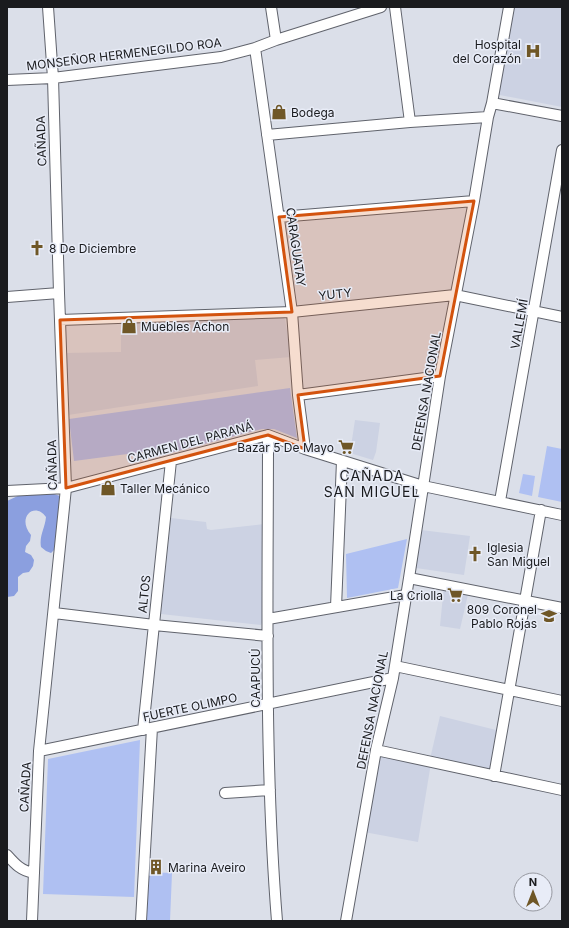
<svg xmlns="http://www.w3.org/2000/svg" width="569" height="928" font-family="Inter,sans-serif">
<rect width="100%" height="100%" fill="#dbdfe9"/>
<!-- built -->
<path fill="#ccd2e3" d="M512,7H562V107L495,94Z
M282,317L285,319L291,357L255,360L258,386L68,415L66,353L121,352V322Z
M355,420L380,423L376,452L373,460L350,453Z
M171,518L206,522L207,529L211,530L264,524V618L261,625L161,614Z
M421,530L470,536L464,575L416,568Z
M444,585L469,590L460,629L440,626Z
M440,716L500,731L493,770L430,759Z
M378,754L431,763L418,842L364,832Z"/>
<!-- green -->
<path fill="#afc0f2" d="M290,388L297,438L274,429H262L159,456L158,450L74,461L69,419Z
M547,446L562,449V502L538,497Z
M523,474L535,476L532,496L519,493Z
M407,539L398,588L347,598L346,554Z
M140,740L134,897L43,894L48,759Z
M145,872L172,873L170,921H143Z"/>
<!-- forest -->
<path fill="#8b9fdf" d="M22,494H54L60,496L56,548L51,553L46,551L41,547C39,536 45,528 46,517C35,501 16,517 31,535L30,541L26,546L25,552L31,555L34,560L33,566L29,572L23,573L18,577V591L14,596L7,597V501Z"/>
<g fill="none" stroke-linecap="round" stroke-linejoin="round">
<defs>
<path id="minor" d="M271,7L276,40
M395,7L410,122
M255,48L292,312L298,395L305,449
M7,80L53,78L221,57L255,48L276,40L381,7
M492,103L562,116
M267,135L410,122L488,117
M279,217L474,201
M7,297L59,293
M60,320L292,312L455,295L562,317
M298,395L440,376
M268,435C268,597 264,759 277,921
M7,491L66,488L268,435L305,449L423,486L562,515
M500,501L562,150
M409,578L562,608
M336,607L342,461
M54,613L154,625L268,636
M268,619L406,595
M395,666L562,701
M143,730L171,461
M376,750L562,790
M39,751L393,678
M494,776L541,510
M225,793L270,790
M7,855C15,864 21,871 34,873
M32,921L39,751L66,488L59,293L53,78L48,7
M141,921L152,728
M346,921L376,750L393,678L409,578L440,376L474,201L488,117L492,103L509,7"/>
</defs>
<!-- minor casing -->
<use href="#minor" stroke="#60636c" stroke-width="12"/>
<!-- minor -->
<use href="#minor" stroke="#fff" stroke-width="10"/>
</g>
<!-- marked area -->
<path fill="#d3530e" fill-opacity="0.2" stroke="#d3530e" stroke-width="3" stroke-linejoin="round" d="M474,201L440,376L298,395L305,449L268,435L66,488L60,320L292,312L279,217Z"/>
<!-- icons -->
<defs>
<symbol id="hospital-bare" viewBox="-9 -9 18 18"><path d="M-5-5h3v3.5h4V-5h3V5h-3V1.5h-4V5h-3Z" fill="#6f5727" stroke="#e8ecf7" stroke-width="2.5" paint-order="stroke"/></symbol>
<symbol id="shop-bare" viewBox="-9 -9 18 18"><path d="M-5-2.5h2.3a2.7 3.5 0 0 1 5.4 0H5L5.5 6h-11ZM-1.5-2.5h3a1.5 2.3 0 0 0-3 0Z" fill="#6f5727" stroke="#e8ecf7" stroke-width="2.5" paint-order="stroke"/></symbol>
<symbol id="church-bare" viewBox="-9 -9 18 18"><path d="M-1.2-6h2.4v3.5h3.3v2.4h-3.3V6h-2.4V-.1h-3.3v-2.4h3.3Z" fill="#6f5727" stroke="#e8ecf7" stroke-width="2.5" paint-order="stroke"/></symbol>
<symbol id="supermarket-bare" viewBox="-9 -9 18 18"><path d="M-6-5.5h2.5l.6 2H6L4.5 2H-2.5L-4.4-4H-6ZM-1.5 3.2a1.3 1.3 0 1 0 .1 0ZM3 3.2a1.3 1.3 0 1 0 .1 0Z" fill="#6f5727" stroke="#e8ecf7" stroke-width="2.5" paint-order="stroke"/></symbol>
<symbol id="school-bare" viewBox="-9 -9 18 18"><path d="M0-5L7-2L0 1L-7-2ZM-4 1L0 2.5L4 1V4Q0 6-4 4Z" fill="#6f5727" stroke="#e8ecf7" stroke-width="2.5" paint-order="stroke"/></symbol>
<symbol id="building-bare" viewBox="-9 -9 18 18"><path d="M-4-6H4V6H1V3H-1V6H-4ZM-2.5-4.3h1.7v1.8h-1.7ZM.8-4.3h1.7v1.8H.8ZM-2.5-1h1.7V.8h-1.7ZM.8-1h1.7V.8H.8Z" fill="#6f5727" stroke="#e8ecf7" stroke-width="2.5" paint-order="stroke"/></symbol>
</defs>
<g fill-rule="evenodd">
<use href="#hospital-bare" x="522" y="40" width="22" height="22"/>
<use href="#shop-bare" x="268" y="101" width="22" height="22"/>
<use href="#church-bare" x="26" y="237" width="22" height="22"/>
<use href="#shop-bare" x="118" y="315" width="22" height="22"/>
<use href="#supermarket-bare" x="335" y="436" width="22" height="22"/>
<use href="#shop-bare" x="97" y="477" width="22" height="22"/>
<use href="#church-bare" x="464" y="543" width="22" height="22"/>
<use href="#supermarket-bare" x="444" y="584" width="22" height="22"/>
<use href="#school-bare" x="538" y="605" width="22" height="22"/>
<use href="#building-bare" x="145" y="856" width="22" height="22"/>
</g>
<g text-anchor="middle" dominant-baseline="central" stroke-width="3" stroke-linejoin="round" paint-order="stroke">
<!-- poi labels -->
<g font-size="12" fill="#1a1b1e" stroke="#e8ecf7" text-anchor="start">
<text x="521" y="44" text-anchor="end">Hospital<tspan x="521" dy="14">del Corazón</tspan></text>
<text x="291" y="112">Bodega</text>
<text x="49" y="248">8 De Diciembre</text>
<text x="141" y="326">Muebles Achon</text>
<text x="334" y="447" text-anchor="end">Bazar 5 De Mayo</text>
<text x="120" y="488">Taller Mecánico</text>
<text x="487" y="547">Iglesia<tspan x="487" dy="14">San Miguel</tspan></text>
<text x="443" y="595" text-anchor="end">La Criolla</text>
<text x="537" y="609" text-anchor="end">809 Coronel<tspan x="537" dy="14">Pablo Rojas</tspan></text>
<text x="168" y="867">Marina Aveiro</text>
</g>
<!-- street labels -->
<g font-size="12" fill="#1a1b1e" stroke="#e8ecf7">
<text transform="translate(124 54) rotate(-7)">MONSEÑOR HERMENEGILDO ROA</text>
<text transform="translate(41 141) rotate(-92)">CAÑADA</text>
<text transform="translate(296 247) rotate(82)">CARAGUATAY</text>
<text transform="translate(335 294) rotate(-6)">YUTY</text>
<text transform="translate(519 324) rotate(-80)">VALLEMÍ</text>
<text transform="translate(426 391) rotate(-80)">DEFENSA NACIONAL</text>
<text transform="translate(190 442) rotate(-15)">CARMEN DEL PARANÁ</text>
<text transform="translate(52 465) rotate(-91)">CAÑADA</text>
<text transform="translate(144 594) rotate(-84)">ALTOS</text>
<text transform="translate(255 678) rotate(-90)">CAAPUCÚ</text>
<text transform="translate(190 707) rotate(-12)">FUERTE OLIMPO</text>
<text transform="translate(372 710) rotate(-79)">DEFENSA NACIONAL</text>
<text transform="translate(25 787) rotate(-87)">CAÑADA</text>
</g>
<!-- quarter labels -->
<g font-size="14" letter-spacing="1" fill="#1a1b1e" stroke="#e8ecf7">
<text x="372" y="475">CAÑADA<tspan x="372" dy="16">SAN MIGUEL</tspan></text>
</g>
</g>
<!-- border -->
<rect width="569" height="928" fill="none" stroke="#1a1b1e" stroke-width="16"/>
<!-- north arrow -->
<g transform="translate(533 892)"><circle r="19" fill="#e8ecf7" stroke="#9698a0"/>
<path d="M0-3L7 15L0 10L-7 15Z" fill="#6f5727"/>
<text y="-6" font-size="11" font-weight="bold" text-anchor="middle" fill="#1a1b1e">N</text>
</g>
</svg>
